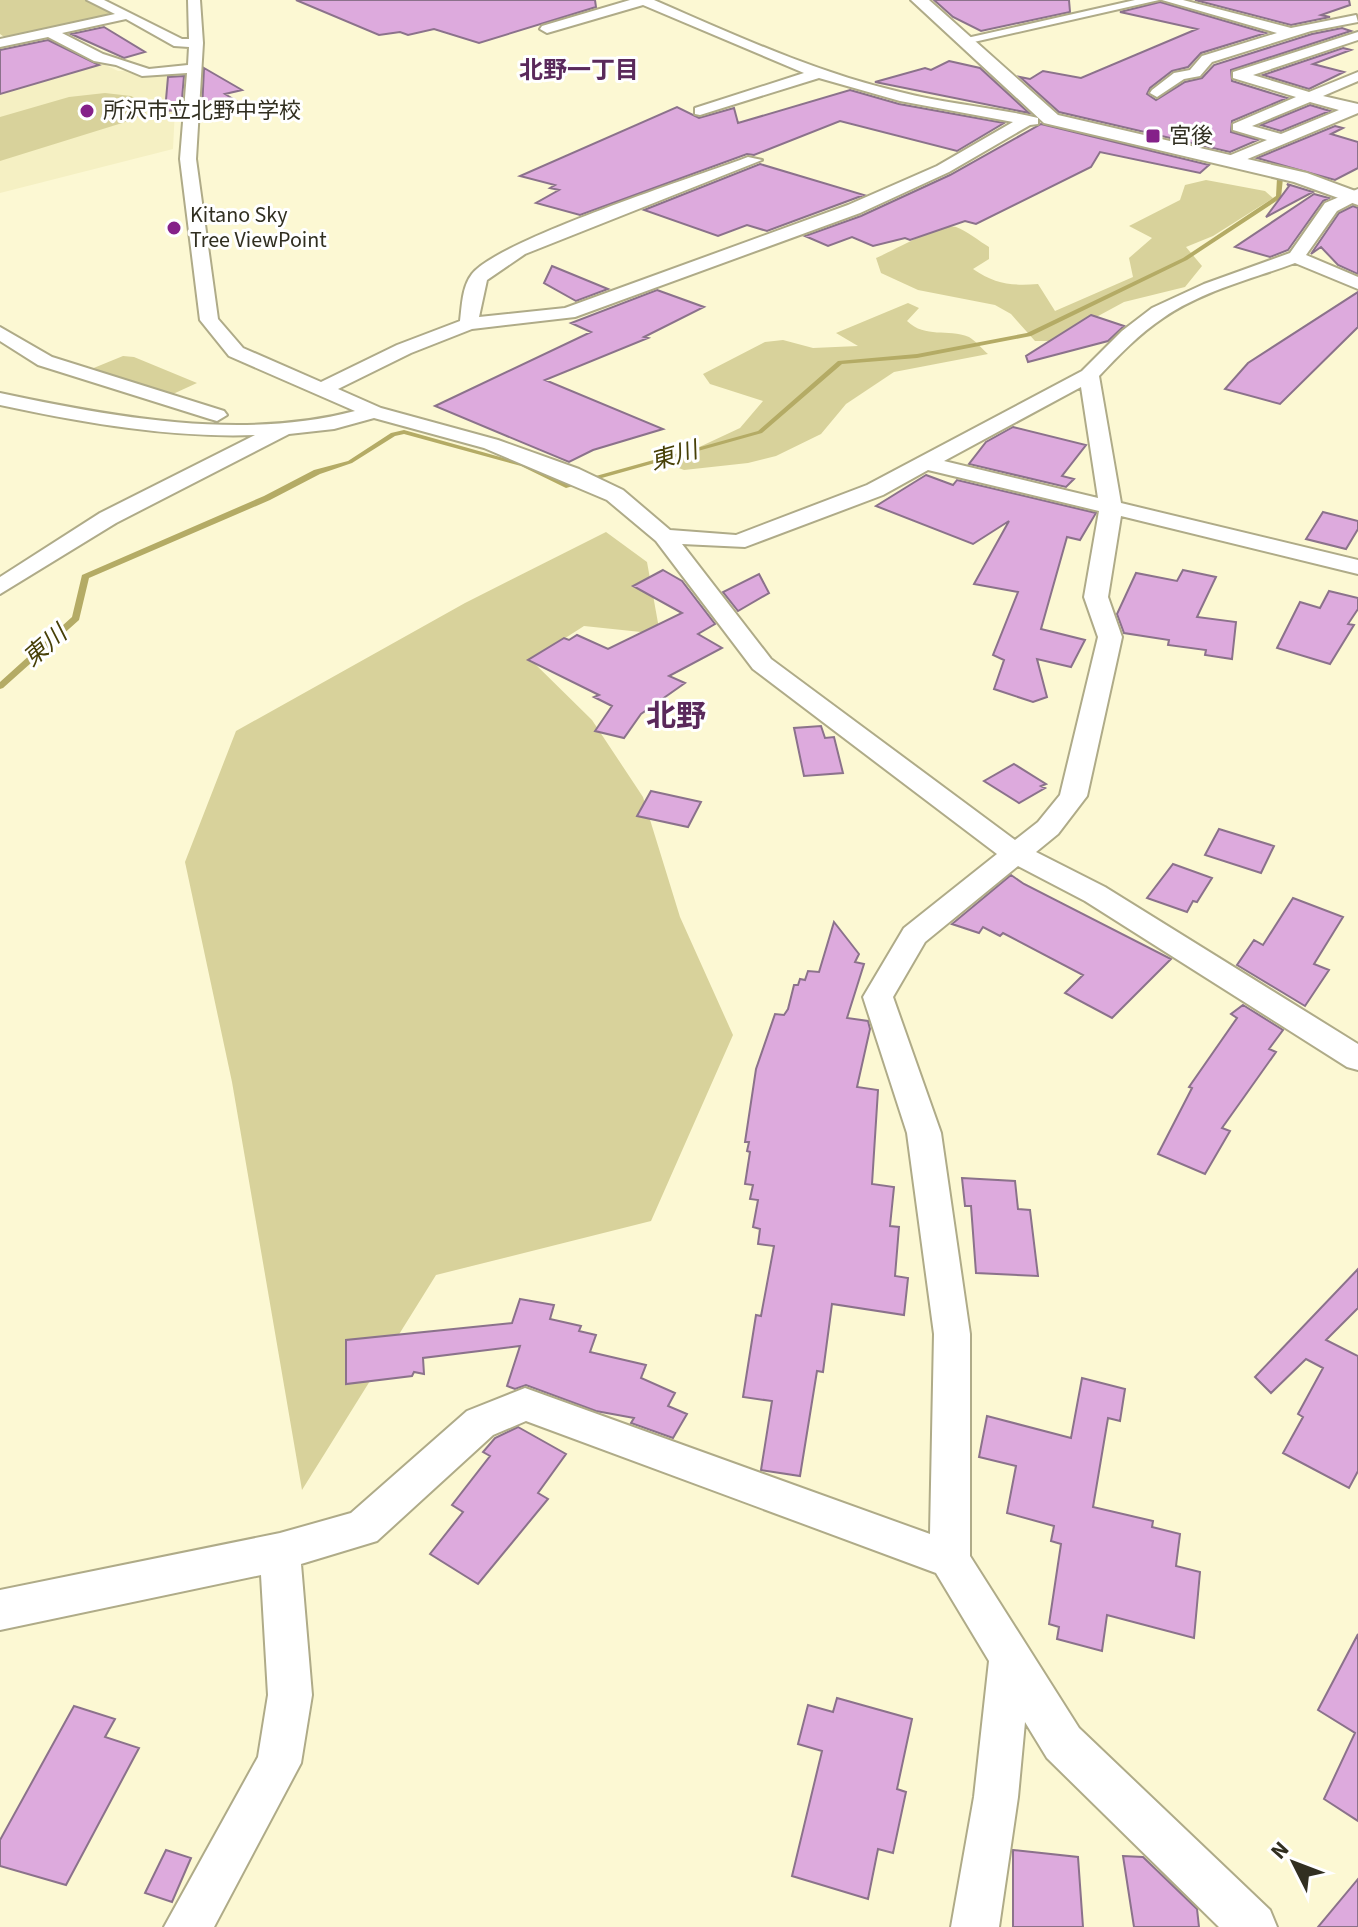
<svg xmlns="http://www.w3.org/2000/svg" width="1358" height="1927" font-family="'Source Sans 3','Noto Sans JP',sans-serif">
<rect width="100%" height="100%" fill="#fcf8d3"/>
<!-- built -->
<path fill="#f5f0c3" d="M44,36L118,71L177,70L173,149L0,193V44Z"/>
<!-- green -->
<path fill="#d8d29b" d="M0,0H86L116,13L7,39L0,34Z
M105,93L131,96L148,105V111L135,119L0,161V117L69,97Z
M1206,180L1265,191L1273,198L1213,236L1186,247L1202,266L1185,287L1124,302L1052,341H1035L1011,314L995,305L918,290L881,273L876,258C893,251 942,222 956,227C967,231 979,241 989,247V259L973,269C995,284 1011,286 1038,284L1055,311L1133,277L1129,258L1152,238L1129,226L1180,200L1185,185Z
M908,303L919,308L907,321C926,339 947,328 969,337C976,341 982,349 988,354L894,372L846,404L821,434L776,456L748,463L684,470L665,463L740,428L763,401L710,384L703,374L765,342L783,340L813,348L858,346L836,333Z
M123,356L134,357L197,383L162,399L79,374Z
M606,532L647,562L660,634L584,626L531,660L592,720L643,797L680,917L733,1035L651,1221L436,1275L302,1490L232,1082L185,862L236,731L465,603Z"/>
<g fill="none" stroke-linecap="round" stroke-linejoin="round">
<!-- stream -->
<path fill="#b4ab65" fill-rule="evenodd" d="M1280,176L1283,178L1281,198L1187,260L1031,336L917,358L842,364L762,433L566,488L521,466L404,434L395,436L352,463L320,474L270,500L89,578L79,620L3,688L0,689V682L72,617L82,575L264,496L314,470L348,461L391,433L404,430L525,464L567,484L758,431L838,361L917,354L1027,333L1183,258L1276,196L1277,178Z"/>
</g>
<!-- building -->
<path fill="#dad" stroke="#8b728b" stroke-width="2" d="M296,0H595L596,7L479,43L434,29L408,35L400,32L379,35Z
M934,0H1069L1070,12L981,31L953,17Z
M1195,0H1349L1350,5L1321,15L1330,17L1291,25Z
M1160,2L1266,33L1201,53L1188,67L1172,71L1150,88L1147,94L1156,100L1185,82L1202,78L1214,65L1312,34L1342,28L1351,31L1231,70L1232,81L1287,98L1232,121L1231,132L1258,140L1230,152L1059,112L1020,77L1030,79L1043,71L1081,78L1197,29L1120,12Z
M104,27L145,52L124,58L71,34Z
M48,40L99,65L0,94V50Z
M1343,48L1351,50L1313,64L1344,72L1309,89L1263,75Z
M949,61L980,68L1029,113L875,82L925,68L931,70Z
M204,68L242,90L225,94L238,102L202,110Z
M184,76L181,110L165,111L168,77Z
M850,90L899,104L1004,123L957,151L840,121L754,155L747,154L580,215L536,203L559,190L550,188L555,185L520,176L677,107L699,118L734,108L738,123Z
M1310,105L1330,111L1281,131L1261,125Z
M1041,124L1209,165L1200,173L1100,152L1091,167L976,224L965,221L910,240L905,238L873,246L852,237L828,246L805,236L861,216L950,175Z
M1335,126L1343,128L1331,134L1358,142V168L1335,180L1257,158Z
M760,164L864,195L767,231L747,225L718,236L644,210Z
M1287,184L1313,192L1266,217L1289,186Z
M1314,194L1329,198L1323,201L1288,250L1270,257L1235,247Z
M1353,206L1358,208V274L1338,265L1321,247L1311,254L1339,213Z
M552,266L608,289L576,301L544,283Z
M657,290L704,307L644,337L648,338L545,380L663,429L593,450L569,462L435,406L591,332L571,323Z
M1358,292V327L1280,404L1225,389L1248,363Z
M1091,315L1124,326L1108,341L1028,362L1026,356Z
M1013,427L1086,445L1062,476L1074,479L1066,487L969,464L986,442Z
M926,475L953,485L957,480L1096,513L1080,540L1067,537L1041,629L1085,640L1071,667L1037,659L1047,697L1033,702L994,689L1004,660L993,655L1018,592L974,584L1009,521L973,544L876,506Z
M1323,512L1358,521V529L1346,549L1306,539Z
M663,570L682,581L715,624L698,634L722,648L669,676L685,683L641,714L624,738L595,731L612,706L594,697L599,695L528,660L564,638L569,640L577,635L608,649L682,613L633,586Z
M1183,570L1216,577L1197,617L1236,622L1232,659L1205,655L1206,650L1168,645L1169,640L1124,633L1117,614L1136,573L1177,581Z
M759,574L769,593L738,611L723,592Z
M1329,591L1358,598V609L1348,624L1354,625L1330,664L1277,648L1300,602L1320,608Z
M821,726L825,738L834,737L843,773L804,776L794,728Z
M1014,764L1046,784L1041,786L1045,788L1019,803L984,781Z
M651,791L701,802L688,827L637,816Z
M1219,829L1274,846L1261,873L1205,855Z
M1173,864L1212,878L1197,902L1193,901L1187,912L1147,898Z
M1011,875L1024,884L1171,959L1112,1018L1065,993L1083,975L1003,933L1000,936L983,927L979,933L952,924Z
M1293,898L1343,917L1314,964L1329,970L1305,1006L1237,965L1254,940L1263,945Z
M834,922L859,954L855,962L864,964L847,1018L868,1021L870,1029L857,1087L878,1090L872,1184L894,1187L890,1226L899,1227L895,1276L908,1278L904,1315L832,1304L823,1372L817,1371L800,1476L761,1470L772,1401L743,1397L756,1315L761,1316L774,1246L758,1244L760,1229L753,1227L758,1200L750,1199L753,1185L745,1184L750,1152L747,1151L749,1142H745L756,1069L775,1014L784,1015L788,1009L794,985H798L800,979L805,980L808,971L819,972Z
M1243,1005L1283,1030L1269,1049L1276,1052L1222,1128L1230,1131L1205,1174L1158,1154L1192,1088L1189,1087L1237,1018L1231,1014Z
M962,1178L1015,1181L1018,1209L1030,1210L1038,1276L976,1273L971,1206H965Z
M1358,1269V1308L1326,1340L1358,1356V1471L1349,1488L1283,1453L1303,1417L1298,1414L1323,1368L1306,1359L1271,1393L1255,1377Z
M520,1299L554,1305L550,1319L581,1326L579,1331L596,1335L590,1352L646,1365L641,1378L675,1393L668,1406L687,1414L673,1438L631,1423L634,1418L596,1411L526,1385L515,1389L507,1386L520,1346L423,1358L424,1374L414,1372L412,1376L346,1384V1340L512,1323Z
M1082,1378L1125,1389L1120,1421L1108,1418L1093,1507L1153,1521L1152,1527L1180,1534L1176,1566L1200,1572L1194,1638L1107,1615L1102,1651L1057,1639L1059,1627L1049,1624L1061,1544L1051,1541L1054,1526L1007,1513L1016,1466L979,1457L987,1416L1071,1438Z
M518,1427L566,1454L538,1493L548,1499L478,1584L430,1554L463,1512L452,1505L490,1456L483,1452L495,1438Z
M1358,1634V1821L1324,1799L1355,1733L1318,1710Z
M837,1698L912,1719L897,1789L906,1792L893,1853L878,1849L868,1899L792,1876L822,1751L798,1744L808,1705L833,1712Z
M74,1706L115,1719L105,1737L139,1748L66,1885L0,1866V1840Z
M166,1850L191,1858L172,1902L145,1893Z
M1013,1850L1078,1857L1083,1927H1013Z
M1123,1856L1143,1857L1197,1909L1199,1927H1134Z
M1358,1879V1927H1318Z"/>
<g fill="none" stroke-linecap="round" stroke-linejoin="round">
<defs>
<path id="minor" d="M87,0H104L182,39H189L188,0H200L203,43L196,159L218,319L243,348L321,382L397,345L460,321C462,305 462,287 472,274C498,240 698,176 748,157L762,160L525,254L487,280L479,317L565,308L848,205L937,166L1013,122L900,101L819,78L700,115L695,114V108L804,73L643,5L547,33L540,29L542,26L630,0H654C735,35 814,72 900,92C945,104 993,107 1038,118V124L1030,125L949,172L860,213L575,317L472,329L411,353L338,389L381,408L498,440L579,469L623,490L670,530L736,535L867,485L1082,371L1122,331L1152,308L1204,284L1290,253L1325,203L1358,189V200L1337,211L1306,255L1358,277V289L1295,263C1252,279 1202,291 1163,318C1139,334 1119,355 1099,376L1121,503L1358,560V574L1121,516L1108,597L1122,637L1087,796L1058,834L1036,852L1105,887L1358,1044V1070L1347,1067L1085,901L1018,866L925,942L893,997L941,1133L970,1334V1556L1079,1728L1270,1910L1277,1927H1219L1047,1758L1025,1722L1018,1797L999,1927H951L974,1797L989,1661L936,1573L526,1421L493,1435L377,1541L301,1564L312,1695L301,1763L214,1927H164L258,1757L268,1695L261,1575L0,1630V1590L280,1533L351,1513L467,1411L525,1388L930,1534L934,1334L907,1133L863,997L904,928L997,854L753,669L656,541L607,500L484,448L374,418L334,429L289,434L116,523L0,594V577L100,513L255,435C170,438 84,423 0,405V393C113,417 241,441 355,411L229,356L200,320L180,159L187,73L142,76L116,65L94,61L48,37L0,47V39L115,14ZM126,19L174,46L189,47L188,65L149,69L103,54L62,33ZM1081,387L1098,498L944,461ZM928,470L1099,511L1084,597L1098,637L1060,795L1038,822L1015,840L771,659L682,544L745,547L883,495Z
M1135,0H1159L965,44L958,40Z
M1162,0H1183L1291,28L1356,15L1358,22L1311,31L1212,62L1200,76L1184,79L1157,97L1150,93L1152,90L1174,73L1190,70L1202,56L1277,33Z
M1358,32V40L1253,75L1309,92L1358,72V81L1323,96L1358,104V113L1238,163H1226V157L1267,140L1233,130V124L1296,97L1233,78V72ZM1310,102L1339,110L1281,134L1252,126Z
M0,327L52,357L224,411L227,415L217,421L210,419L38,365L0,341Z"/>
<path id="tertiary" d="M911,0H929L1058,115L1307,173L1358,192V205L1294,182L1044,123Z"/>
</defs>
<!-- minor casing -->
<use href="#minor" stroke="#afab88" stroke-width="4"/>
<!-- tertiary casing -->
<use href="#tertiary" stroke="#afab88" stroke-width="4"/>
<!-- minor -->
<use href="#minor" fill="#fff" fill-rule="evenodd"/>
<!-- tertiary -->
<use href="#tertiary" fill="#fff" fill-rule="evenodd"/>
</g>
<!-- markers -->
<g fill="#852189" stroke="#fff" stroke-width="3">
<circle cx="87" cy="111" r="8"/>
<rect x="1145" y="128" width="16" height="16" rx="4"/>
<circle cx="174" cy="228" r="8"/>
</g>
<g text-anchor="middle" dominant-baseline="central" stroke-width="6" stroke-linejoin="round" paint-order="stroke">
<!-- far-poi labels -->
<g font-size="22" fill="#312f21" stroke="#fff" text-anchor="start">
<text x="103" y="111">所沢市立北野中学校</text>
<text x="1169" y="136">宮後</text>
<text x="190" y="215">Kitano Sky<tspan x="190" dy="25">Tree ViewPoint</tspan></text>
</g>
<!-- far-neighbourhood labels -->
<g font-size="24" font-weight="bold" fill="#5a295b" stroke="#fff">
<text x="579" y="70">北野一丁目</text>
</g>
<!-- far-water labels -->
<g font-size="24" font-style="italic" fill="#474007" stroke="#fff">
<text transform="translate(674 456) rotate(-16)">東川</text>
<text transform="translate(45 646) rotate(-41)">東川</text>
</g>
<!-- quarter labels -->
<g font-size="30" font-weight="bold" fill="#5a295b" stroke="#fff">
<text x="676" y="716">北野</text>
</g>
</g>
<!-- north arrow -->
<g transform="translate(1294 1863) rotate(312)" stroke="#ffffff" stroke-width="6" paint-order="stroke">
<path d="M0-6L14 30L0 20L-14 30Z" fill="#312f21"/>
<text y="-12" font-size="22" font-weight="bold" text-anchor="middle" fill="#312f21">N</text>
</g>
</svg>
